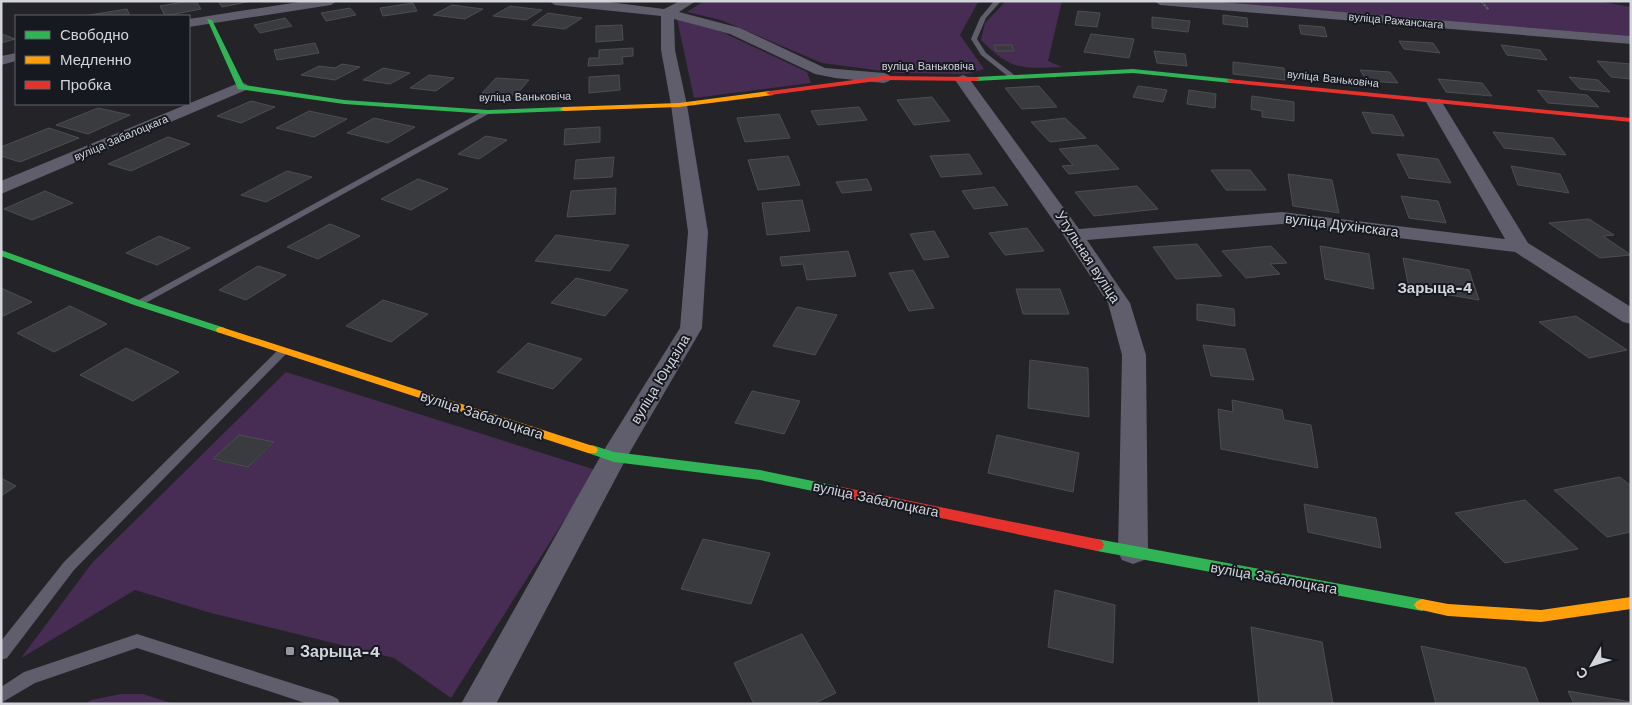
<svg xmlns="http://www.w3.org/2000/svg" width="1632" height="705" font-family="'Work Sans',sans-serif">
<rect width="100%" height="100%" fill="#232328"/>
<!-- green -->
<path fill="#472d53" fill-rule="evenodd" d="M704,1H981L977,4L960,35L984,69L968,74L898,73L822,63L721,20L687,12Z
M1006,1H1062L1048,61L1062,67C1021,69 1010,70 981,40L985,23Z
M1208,1H1598L1631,7V36Z
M677,19L722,32L807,72L811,83L694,98Z
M286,372L596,470L451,698L394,658L211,613L135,590L21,658L92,563ZM239,435L273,442L274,443L248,467L213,460Z
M121,694H143L174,704H85L91,700Z"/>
<!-- building -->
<path fill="#3a3b3e" stroke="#4d4e52" d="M189,1H196L201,9L165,16L160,6Z
M218,1H252L222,7Z
M413,3L417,11L383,16L380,8Z
M452,5L483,9L465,19L433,15Z
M510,6L542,10L526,20L493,16Z
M350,8L356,15L326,21L321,13Z
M127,9L130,16L89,15Z
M1078,11L1100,13L1097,27L1075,25Z
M548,13L582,18L565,29L532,25Z
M1223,15L1247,18L1248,27L1223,24Z
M1152,17L1190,21L1188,32L1152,28Z
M285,18L292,26L260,33L254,25Z
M622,25L623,40L596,42V26Z
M1299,25L1324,27L1327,37L1301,34Z
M1,34H2L15,39L1,43Z
M1091,34L1134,39L1129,58L1084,52Z
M1399,41L1433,43L1440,53L1404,49Z
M315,43L319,53L277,60L274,50Z
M994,45H1012L1014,51H996Z
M1501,45L1540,50L1547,60L1507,55Z
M633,48V56L622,57L623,64L588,66L589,58H599V50Z
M1154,51L1185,54L1187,66L1157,63Z
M1597,61L1631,64V79L1611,77Z
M1233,62L1284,68L1285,80L1233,74Z
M342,64L360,67L335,80L301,75L319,66L335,68Z
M383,68L410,73L390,84L363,80Z
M1360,70L1390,72L1398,83L1367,81Z
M429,75L454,78L436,91L410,88Z
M619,75L620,90L589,93V77Z
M1569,77L1598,80L1610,92L1580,89Z
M496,78L529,80L516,95L482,93Z
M1438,79L1482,83L1492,96L1446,92Z
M1039,86L1057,107L1022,109L1005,88Z
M1138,86L1167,90L1163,102L1133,97Z
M1189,90L1216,94L1215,108L1187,104Z
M1537,90L1587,95L1599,107L1548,103Z
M1252,96L1294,102V121L1262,117V111L1251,109Z
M932,97L950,121L914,125L897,100Z
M251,101L275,107L241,123L217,116Z
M859,107L867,120L818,125L811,111Z
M98,108L130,115L88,134L56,125Z
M309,111L347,119L314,137L276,128Z
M1362,112L1393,115L1404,136L1372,133Z
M779,114L790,138L745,142L737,118Z
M374,118L415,127L388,143L347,133Z
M1065,118L1086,138L1050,142L1031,122Z
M600,127V142L564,145L565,129Z
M49,128L79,138L20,162L1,156V147Z
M1493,132L1553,138L1566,155L1504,148Z
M486,136L507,140L479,159L458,154Z
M168,137L190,144L131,171L108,164Z
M1097,145L1119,169L1069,174L1062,166L1073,165L1059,149Z
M969,154L982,174L941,177L930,156Z
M1397,154L1438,159L1451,183L1409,178Z
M788,156L800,185L758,190L748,160Z
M614,157L612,177L574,179L576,160Z
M1511,166L1560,174L1569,193L1518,185Z
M1211,170H1250L1266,190H1226Z
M287,171L312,177L266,202L241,195Z
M1288,174L1332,180L1339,213L1293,206Z
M418,179L448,189L411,210L381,199Z
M867,179L872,190L842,193L836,182Z
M1137,186L1158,209L1094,216L1075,192Z
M994,187L1008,205L974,209L962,191Z
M616,188L615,214L567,217L571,191Z
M45,191L73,203L32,220L4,209Z
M1401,196L1438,201L1446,223L1409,218Z
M802,200L810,231L767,235L762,203Z
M1589,219L1614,235L1603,236L1631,255L1600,258L1549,223Z
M330,224L360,236L318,259L287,247Z
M1027,228L1044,251L1005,255L989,233Z
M934,231L949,257L924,260L910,234Z
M556,235L629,245L610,271L535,261Z
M159,236L190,248L157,265L126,253Z
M1197,244L1222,276L1176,279L1153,247Z
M1271,246L1287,263L1270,264L1280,274L1246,278L1222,251Z
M1320,246L1369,254L1374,289L1325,279Z
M848,251L856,276L807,280L803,264L782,266L780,257Z
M1403,258L1469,270L1479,300L1409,288Z
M258,266L286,275L246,300L219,290Z
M913,270L934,308L909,311L889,273Z
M576,278L628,290L605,316L551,303Z
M1,288L32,302L1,317Z
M1016,289H1060L1069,314H1023Z
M383,300L428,314L391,342L346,326Z
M1197,304L1234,309L1235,326L1197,320Z
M70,306L107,324L54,352L17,333Z
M797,307L837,315L815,355L773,346Z
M1576,316L1627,350L1589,358L1539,322Z
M528,343L582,359L553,389L497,372Z
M1203,345L1245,349L1254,380L1211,376Z
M126,348L179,372L133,401L80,375Z
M1030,360L1088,368L1089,417L1028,408Z
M752,391L800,401L784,434L735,423Z
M1232,400L1282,410L1284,420L1311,425L1318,468L1221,449L1218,409L1233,412Z
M239,435L274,442L248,467L213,459Z
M997,435L1079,453L1073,492L988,473Z
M1620,477L1631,486V532L1607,537L1554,490Z
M1,478L16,486L1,496Z
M1525,500L1578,549L1505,563L1455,513Z
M1304,504L1376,518L1381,548L1308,532Z
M703,539L770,553L751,604L681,589Z
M1055,590L1115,605L1113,663L1048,647Z
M1251,627L1322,642L1333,704H1259Z
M802,634L836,693L813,704H754L734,663Z
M1421,646L1526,668L1539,704H1436Z
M1568,691L1631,702V704H1574Z"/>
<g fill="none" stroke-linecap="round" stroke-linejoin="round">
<!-- path -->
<path stroke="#5c5a64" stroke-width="2" stroke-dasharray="3 1" stroke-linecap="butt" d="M1481,1L1489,10"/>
<!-- lane -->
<path fill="#605d6c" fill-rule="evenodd" d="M994,1H1001L986,18L977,39L986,53L1013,74L1014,76L1010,78L981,55L971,39L980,18Z
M485,110L492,112L142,305L138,306L133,303Z
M283,347L289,351L287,353L74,570L7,658L1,660V641L64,562L279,349Z
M137,634L332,696L338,699L340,704H308L137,648L35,683L1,703V687L24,672Z"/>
<!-- street -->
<path fill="#605d6c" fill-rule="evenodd" d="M305,1H337L331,5L189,27V19Z
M549,1H601L664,9L680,1H696L679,12L740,28L825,68L884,73L889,75L892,78L889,81L884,83L835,78L815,74L730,34L674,19L675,50L687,105L708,232L702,328L627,457L496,704H461L604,450L680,328L688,232L671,105L661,50V16L555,5Z
M1154,1H1209L1631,36V44L1160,5Z
M16,53V61L1,65V56Z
M963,75L968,77L1079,229L1282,212L1505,239L1426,102L1428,99H1440L1528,243L1631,307V324L1623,322L1515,252L1282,224L1087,240L1130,303L1146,355L1148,552L1144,560L1133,564L1122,560L1118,552L1122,355L1108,303L1064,236L955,80L958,77Z
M241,82L246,84L249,87L246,90L1,194V181Z"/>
<!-- fast -->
<path fill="#30b455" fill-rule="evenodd" d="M207,19L212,20L244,85L344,100L488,110L564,107L568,109L564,111L488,114L344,104L238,89Z
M1133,69L1231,79L1235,81L1231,83L1133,73L976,81L972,79L976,77Z
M1,250L142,301L225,328L226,330L221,333L217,332L134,305L1,256Z
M592,445L614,452L760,470L832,485L837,486L839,490L837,494L832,495L760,480L614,462L588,453L586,450L588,447Z
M1097,539L1422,599L1427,601L1430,605L1427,609L1422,611L1097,551L1092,549L1090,545L1092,541Z"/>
<!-- slow -->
<path fill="#ff9f0a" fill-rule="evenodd" d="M770,91H773V95L679,107L564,111L560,109L564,107L679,103Z
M221,327L596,447L598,450L596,453H588L217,332L216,330L217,328Z
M1631,597V609L1541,622L1448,616L1417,609L1414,605L1417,601L1422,599L1448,604L1541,610Z"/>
<!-- jam -->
<path fill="#e5322d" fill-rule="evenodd" d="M884,76L976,77L980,79L976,81L884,80L770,95L766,93L770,91Z
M1228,79L1631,118V122L1231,83L1227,81Z
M832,485L1097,539L1102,541L1104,545L1102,549L1097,551L827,494L825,490L827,486Z"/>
</g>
<!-- markers -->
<rect fill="#95979c" stroke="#171921" stroke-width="2" x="285" y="646" width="10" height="10" rx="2.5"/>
<g text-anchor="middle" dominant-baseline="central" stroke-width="4" stroke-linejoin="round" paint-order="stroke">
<!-- far-street labels -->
<g font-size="11" fill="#d3d5db" stroke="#171921">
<text transform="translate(1396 21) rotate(5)">вуліца Ражанскага</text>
<text x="928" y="66">вуліца Ваньковіча</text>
<text transform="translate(1333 79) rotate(6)">вуліца Ваньковіча</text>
<text transform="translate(525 97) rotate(-1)">вуліца Ваньковіча</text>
<text transform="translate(121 138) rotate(-23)">вуліца Забалоцкага</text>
</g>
<!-- street labels -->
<g font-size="14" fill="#d3d5db" stroke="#171921">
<text transform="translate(1342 225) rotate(7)">вуліца Духінскага</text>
<text transform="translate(1088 257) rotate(57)">Утульная вуліца</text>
<text transform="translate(660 379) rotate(-59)">вуліца Юндзіла</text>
<text transform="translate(482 415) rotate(18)">вуліца Забалоцкага</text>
<text transform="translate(876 499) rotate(12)">вуліца Забалоцкага</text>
<text transform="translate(1274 578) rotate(10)">вуліца Забалоцкага</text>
</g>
<!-- neighbourhood labels -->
<g font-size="15" font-weight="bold" fill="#d3d5db" stroke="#171921">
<text x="1435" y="288">Зарыца-4</text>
</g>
<!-- near-poi labels -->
<g font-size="16" font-weight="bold" fill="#d3d5db" stroke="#171921" text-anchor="start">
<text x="300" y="651">Зарыца-4</text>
</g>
</g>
<!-- border -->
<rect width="1632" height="705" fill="none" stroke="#d3d5db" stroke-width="5"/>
<!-- legend -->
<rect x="15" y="15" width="175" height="90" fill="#171921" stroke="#62646b"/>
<rect x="25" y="31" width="25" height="8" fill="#30b455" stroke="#62646b"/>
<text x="60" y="40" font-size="15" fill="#d3d5db">Свободно</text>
<rect x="25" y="56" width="25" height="8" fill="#ff9f0a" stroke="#62646b"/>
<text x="60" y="65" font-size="15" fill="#d3d5db">Медленно</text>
<rect x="25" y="81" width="25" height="8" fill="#e5322d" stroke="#62646b"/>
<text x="60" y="90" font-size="15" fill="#d3d5db">Пробка</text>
<!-- north arrow -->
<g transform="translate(1592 665) rotate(231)" stroke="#171921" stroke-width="4" paint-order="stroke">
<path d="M0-4L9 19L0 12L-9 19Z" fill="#d3d5db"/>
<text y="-8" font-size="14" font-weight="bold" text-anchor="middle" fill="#d3d5db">С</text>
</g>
</svg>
